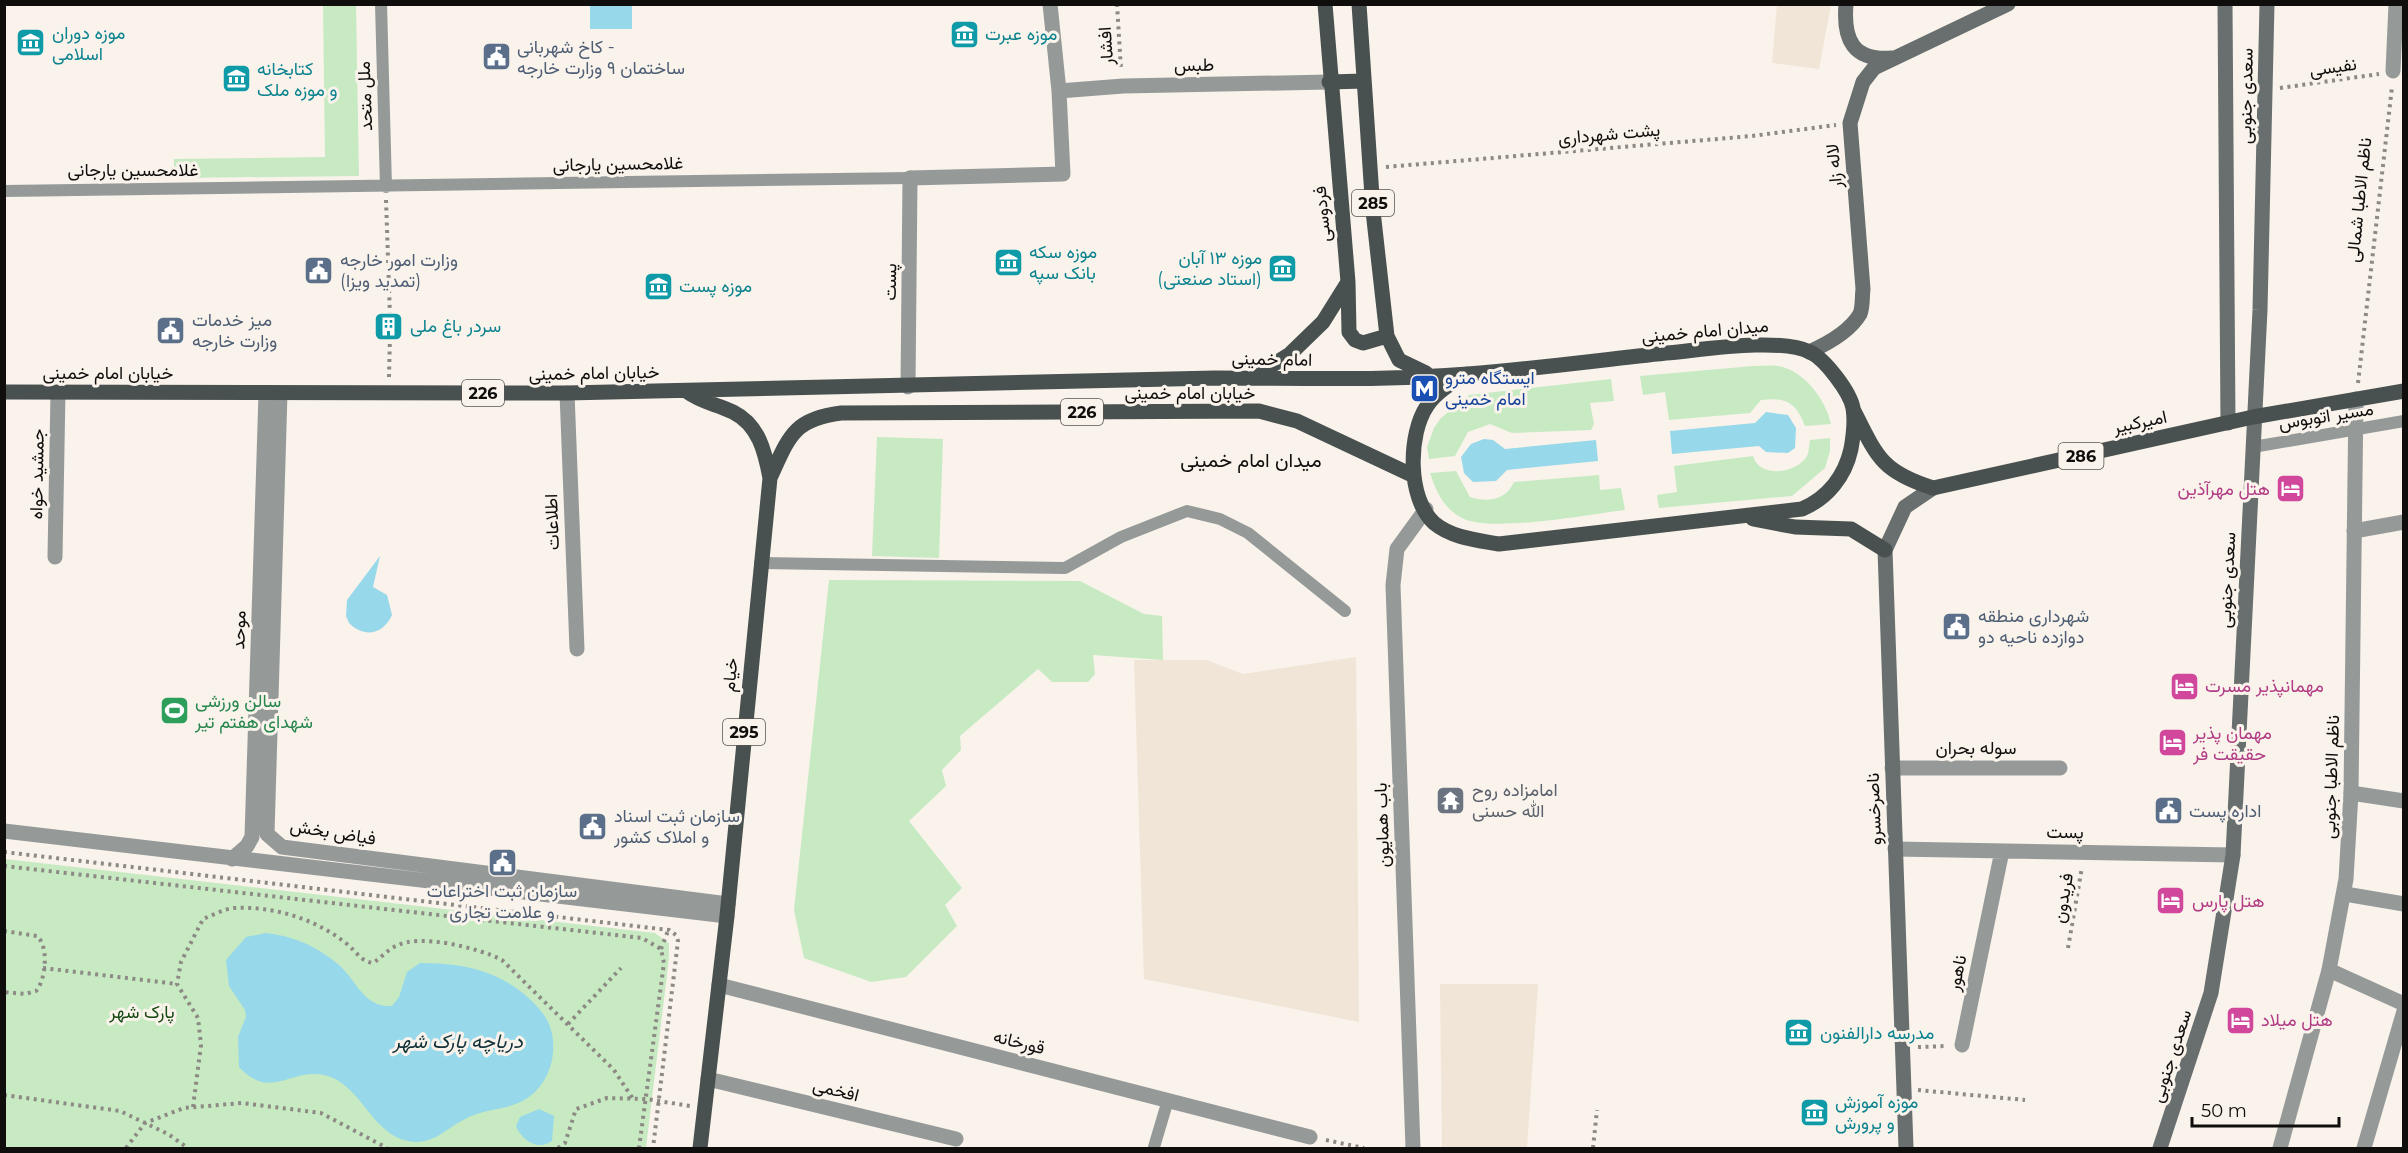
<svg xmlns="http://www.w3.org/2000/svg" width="2408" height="1153" font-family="Montserrat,Vazirmatn,sans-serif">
<rect width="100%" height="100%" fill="#f9f3eb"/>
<!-- built -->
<path fill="#f0e5d7" d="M1777,5H1831L1819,69L1772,63Z
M1356,657L1359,1022L1144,979L1134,660H1206L1243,674Z
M1440,984H1538L1527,1148H1442Z"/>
<!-- green -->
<path fill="#c7eac3" d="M323,5H356L359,176L174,178V159L325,157Z
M1753,366C1761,366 1770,365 1778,366C1804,370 1826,400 1831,424L1805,426C1796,402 1785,397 1761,400L1750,413L1669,420L1665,392L1643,395L1640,376Z
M1611,379L1614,401L1590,403L1594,424L1591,430L1512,433L1490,424L1468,432L1455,456L1429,459L1427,447L1434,428L1441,418L1469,395Z
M877,437L943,439L939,558L872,556Z
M1830,438V451L1825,468L1792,496L1659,508L1657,495L1677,492L1674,466L1753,456C1759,479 1799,474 1808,454C1809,451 1809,444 1810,440Z
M1456,471L1470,497C1488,503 1506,500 1514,482L1599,475L1600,490L1621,488L1625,510C1591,514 1487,534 1460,517C1443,507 1436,491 1430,473Z
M829,580L1080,581L1144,614L1162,616L1163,660L1093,655L1095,674L1088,682H1052L1038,669L960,736L961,750L942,770L946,786L909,821L962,888L945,905L957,926L906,977L871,982L804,958L794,910Z
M5,859L655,933L669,943V958L646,1148H5Z"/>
<!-- water -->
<path fill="#97d8ea" d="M590,5H632V29H590Z
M1766,412L1788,415L1796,428L1795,448L1788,453L1766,452L1759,446L1672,454L1670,431L1755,423Z
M1484,439L1493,440L1505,449L1596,440L1598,461L1507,470L1496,481L1473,482L1464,473L1461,457L1471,444Z
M380,556L373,587L387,595L392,615C383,635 364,638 349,623L346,616L347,600Z
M266,933C293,936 317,946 339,965C357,981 364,1008 392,1006L399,997L407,972L420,963C450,963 477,966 503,980C519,988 542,1007 549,1024C559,1049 551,1081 529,1097C510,1111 486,1107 465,1119C445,1129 433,1146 408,1141C371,1134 361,1083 324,1075C290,1068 271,1101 239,1067L238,1037L246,1017L245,1010L229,986L226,960L246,937Z
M539,1109L554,1116L552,1141C538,1151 522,1141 516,1126L520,1117Z"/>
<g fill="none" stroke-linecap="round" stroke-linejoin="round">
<!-- path -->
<path stroke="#8d8984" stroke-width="4" stroke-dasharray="3 4.5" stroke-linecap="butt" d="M1117,4L1121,70
M2280,88L2379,74
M1386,167L1752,136L1836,125
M386,200L390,316
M389,377L390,335
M2358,383L2392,87
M4,852L669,930L676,935L678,941L653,1148
M4,866L642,938L661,949L664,963L639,1148
M4,931L37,936C49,946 46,980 36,991L25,994L4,992
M2068,948L2082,867
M661,949L669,928
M43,968L177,984
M568,1024L621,968
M1918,1047L1947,1046
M1918,1090L2025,1100
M4,1095L120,1111L168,1134L188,1148
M193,1107L201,1045L198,1018L177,984L181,962L203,919C213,915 224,909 234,908C274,906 316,919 347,944C357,952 360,961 373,963C381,958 387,950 396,946C419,933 479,948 502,960L614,1070L633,1099
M1326,1140L1364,1148
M126,1148L145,1123L184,1108L242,1103L321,1113L387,1148
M558,1148L565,1143L576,1109L607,1098L646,1099L690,1106
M1593,1148L1597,1110"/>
<!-- service -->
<path stroke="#959a99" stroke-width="12" d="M381,4L386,187
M4,191L910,178
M2253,447L2404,421
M760,563L1065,568L1121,537L1187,511L1220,519L1248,533L1345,611
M1154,1147L1168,1100"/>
<!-- pedestrian -->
<path stroke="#959a99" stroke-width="15" d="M908,387L910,178
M1413,1148L1393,585L1397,549L1426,509"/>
<!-- minor -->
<path stroke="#959a99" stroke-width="15" d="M2393,71L2396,4
M1059,91L1123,86L1329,82
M910,178L1063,174L1059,91L1050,4
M567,393L577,649
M2354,531L2404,522
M55,557L58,392
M1892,768H2060
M2351,793L2404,801
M1895,849L2233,855
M2345,894L2404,904
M2329,970L2404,1004
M719,985L1310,1137
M1962,1045L2002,851
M708,1079L956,1139
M2364,1148L2404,1011"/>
<!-- tertiary -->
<path stroke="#959a99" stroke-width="15" d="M280,393L267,834L282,847L728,904
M4,831L727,916
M232,859L247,846L252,837L266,394
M2280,1148L2329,970L2346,879L2351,793L2356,399"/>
<!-- secondary -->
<path stroke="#686f6e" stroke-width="15" d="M1846,4C1843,40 1853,61 1892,58
M2225,4L2228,423
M1809,352C1827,344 1850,331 1860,314C1863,307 1862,296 1863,289L1850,123L1863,82L1874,68L2008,4
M1906,1148L1885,550L1905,507L1933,488
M2160,1148L2211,993L2233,855L2260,310L2267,4"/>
<!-- primary -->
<path stroke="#495150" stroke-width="15" d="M1325,4L1348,282L1349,332L1355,340L1363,343L1387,336
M1359,4L1373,211L1387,336L1399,360L1426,373
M1329,82L1364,81
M1252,378L1290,354L1323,322L1348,282
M686,391C704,404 715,403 733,412C759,425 765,452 770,478L727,916L700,1148
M4,392L567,393L1215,378C1299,378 1384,381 1468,374C1534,369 1600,360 1666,353C1702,350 1778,337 1810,352C1825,359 1850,392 1853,408C1855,420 1853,438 1851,449C1845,476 1828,498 1802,509L1499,544C1477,540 1452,538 1434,523C1407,498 1408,434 1427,406C1436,392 1453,382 1467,374
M1854,411C1877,457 1882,472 1933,488L2253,417L2404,391
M770,478C789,437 793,419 841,413L1259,411L1297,421L1414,476
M1753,519L1795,527L1851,529L1885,550"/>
</g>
<!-- icons -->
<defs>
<symbol id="museum-square" viewBox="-11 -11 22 22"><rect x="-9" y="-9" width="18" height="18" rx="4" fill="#0f9aa8" stroke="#f9f3eb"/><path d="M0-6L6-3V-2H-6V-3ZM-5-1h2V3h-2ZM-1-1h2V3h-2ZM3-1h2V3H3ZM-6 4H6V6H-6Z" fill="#fff"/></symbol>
<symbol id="civic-square" viewBox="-11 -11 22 22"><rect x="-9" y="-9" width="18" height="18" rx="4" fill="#5c6f8a" stroke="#f9f3eb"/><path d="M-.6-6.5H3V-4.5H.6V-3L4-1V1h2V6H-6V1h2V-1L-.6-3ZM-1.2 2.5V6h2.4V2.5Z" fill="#fff"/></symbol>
<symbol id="building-square" viewBox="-11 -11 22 22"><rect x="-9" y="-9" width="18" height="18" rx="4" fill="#0f9aa8" stroke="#f9f3eb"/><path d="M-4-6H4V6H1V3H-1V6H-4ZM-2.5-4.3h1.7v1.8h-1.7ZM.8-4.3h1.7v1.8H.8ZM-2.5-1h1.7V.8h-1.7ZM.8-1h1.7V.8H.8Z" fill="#fff"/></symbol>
<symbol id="metro-square" viewBox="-11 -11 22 22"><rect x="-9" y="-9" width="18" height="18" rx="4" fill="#1a4fb4" stroke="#f9f3eb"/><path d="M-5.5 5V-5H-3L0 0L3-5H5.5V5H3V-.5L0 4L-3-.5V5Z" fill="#fff"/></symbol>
<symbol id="hotel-square" viewBox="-11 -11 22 22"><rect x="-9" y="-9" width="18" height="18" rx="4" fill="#d1479c" stroke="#f9f3eb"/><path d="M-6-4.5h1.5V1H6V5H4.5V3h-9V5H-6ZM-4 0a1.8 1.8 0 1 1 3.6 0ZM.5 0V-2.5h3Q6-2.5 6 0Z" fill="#fff"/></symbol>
<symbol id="stadium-square" viewBox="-11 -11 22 22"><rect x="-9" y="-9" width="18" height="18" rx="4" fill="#2e9e5b" stroke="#f9f3eb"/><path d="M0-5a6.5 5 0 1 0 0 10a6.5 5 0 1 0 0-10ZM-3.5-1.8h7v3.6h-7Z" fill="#fff"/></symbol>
<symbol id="temple-square" viewBox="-11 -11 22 22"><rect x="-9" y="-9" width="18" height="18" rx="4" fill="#6b7280" stroke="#f9f3eb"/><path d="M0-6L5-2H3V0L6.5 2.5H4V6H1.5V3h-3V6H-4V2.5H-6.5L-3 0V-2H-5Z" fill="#fff"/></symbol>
</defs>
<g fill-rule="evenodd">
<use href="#museum-square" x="948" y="18" width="33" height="33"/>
<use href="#museum-square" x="14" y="26" width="33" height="33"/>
<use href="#civic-square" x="480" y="40" width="33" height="33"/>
<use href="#museum-square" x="220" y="62" width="33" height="33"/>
<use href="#museum-square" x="992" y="246" width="33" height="33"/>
<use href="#museum-square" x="1266" y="252" width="33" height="33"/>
<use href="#civic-square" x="302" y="254" width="33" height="33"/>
<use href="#museum-square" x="642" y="270" width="33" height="33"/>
<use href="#building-square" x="372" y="310" width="33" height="33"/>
<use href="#civic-square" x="154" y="314" width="33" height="33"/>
<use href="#metro-square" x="1408" y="372" width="33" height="33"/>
<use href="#hotel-square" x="2274" y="472" width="33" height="33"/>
<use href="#civic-square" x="1940" y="610" width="33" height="33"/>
<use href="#hotel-square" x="2168" y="670" width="33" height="33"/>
<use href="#stadium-square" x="158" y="694" width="33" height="33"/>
<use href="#hotel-square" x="2156" y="726" width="33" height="33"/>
<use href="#temple-square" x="1434" y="784" width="33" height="33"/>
<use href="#civic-square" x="2152" y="794" width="33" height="33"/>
<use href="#civic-square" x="576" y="810" width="33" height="33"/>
<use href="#civic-square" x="486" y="846" width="33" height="33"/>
<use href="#hotel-square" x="2154" y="884" width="33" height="33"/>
<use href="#hotel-square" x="2224" y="1004" width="33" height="33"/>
<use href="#museum-square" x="1782" y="1016" width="33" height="33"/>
<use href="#museum-square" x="1798" y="1096" width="33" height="33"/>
</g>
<g text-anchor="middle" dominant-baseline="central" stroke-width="6" stroke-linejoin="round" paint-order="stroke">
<!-- shield labels -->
<g fill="#f9f3eb" stroke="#56534f" stroke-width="1.5">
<rect x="1352" y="190" width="42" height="26" rx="4.5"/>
<rect x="462" y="380" width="42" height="26" rx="4.5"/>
<rect x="1061" y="399" width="42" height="26" rx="4.5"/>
<rect x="2058.5" y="443" width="45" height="26" rx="4.5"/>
<rect x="723" y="719" width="42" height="26" rx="4.5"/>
</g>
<g font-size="16" font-weight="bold" fill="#100e0c">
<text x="1373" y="203">285</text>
<text x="483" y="393">226</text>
<text x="1082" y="412">226</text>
<text x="2081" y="456">286</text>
<text x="744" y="732">295</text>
</g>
<!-- culture labels -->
<g font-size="18" fill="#0d838f" stroke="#f9f3eb" text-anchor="start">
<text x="52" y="33">موزه دوران<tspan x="52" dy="21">اسلامی</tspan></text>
<text x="985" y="34">موزه عبرت</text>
<text x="257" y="69">کتابخانه<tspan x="257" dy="21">و موزه ملک</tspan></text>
<text x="1029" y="252">موزه سکه<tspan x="1029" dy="21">بانک سپه</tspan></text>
<text x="1262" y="258" text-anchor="end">موزه ۱۳ آبان<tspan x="1262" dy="21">(استاد صنعتی)</tspan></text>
<text x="679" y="286">موزه پست</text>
<text x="410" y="326">سردر باغ ملی</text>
<text x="1820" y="1033">مدرسه دارالفنون</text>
<text x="1835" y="1102">موزه آموزش<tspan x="1835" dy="21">و پرورش</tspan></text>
</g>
<!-- street labels -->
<g font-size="18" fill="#100e0c" stroke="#f9f3eb">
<text transform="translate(1106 46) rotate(-94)">افشار</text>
<text transform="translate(1194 65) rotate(-1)">طبس</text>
<text transform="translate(2333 67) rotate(-8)">نفیسی</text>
<text transform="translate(365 96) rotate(-92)">ملل متحد</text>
<text transform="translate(2246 96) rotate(-89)">سعدی جنوبی</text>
<text transform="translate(1609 134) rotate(-5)">پشت شهرداری</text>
<text transform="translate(618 164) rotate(-1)">غلامحسین یارجانی</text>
<text transform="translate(1834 166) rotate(-95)">لاله زار</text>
<text x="133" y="170">غلامحسین یارجانی</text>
<text transform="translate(2359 200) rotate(-84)">ناظم الاطبا شمالی</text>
<text transform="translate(1322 214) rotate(-95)">فردوسی</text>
<text transform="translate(890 282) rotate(-89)">پست</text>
<text transform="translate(1705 331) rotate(-5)">میدان امام خمینی</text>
<text transform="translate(1272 359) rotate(1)">امام خمینی</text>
<text x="108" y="373">خیابان امام خمینی</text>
<text transform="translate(594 373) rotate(-1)">خیابان امام خمینی</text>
<text x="1190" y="393">خیابان امام خمینی</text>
<text transform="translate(2326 416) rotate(-9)">مسیر اتوبوس</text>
<text transform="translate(2140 422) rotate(-12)">امیرکبیر</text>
<text transform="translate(37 474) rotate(-89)">جمشید خواه</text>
<text transform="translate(552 522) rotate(-92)">اطلاعات</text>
<text transform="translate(2227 580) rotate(-87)">سعدی جنوبی</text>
<text transform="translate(239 630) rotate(-88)">موحد</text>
<text transform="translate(730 675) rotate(-85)">خیام</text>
<text x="1976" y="748">سوله بحران</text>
<text transform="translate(2331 777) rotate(-88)">ناظم الاطبا جنوبی</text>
<text transform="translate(1874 809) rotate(-92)">ناصرخسرو</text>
<text transform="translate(1382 825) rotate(-92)">باب همایون</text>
<text transform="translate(333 832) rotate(9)">فیاض بخش</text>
<text transform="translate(2065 832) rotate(1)">پست</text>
<text transform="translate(2063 898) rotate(-80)">فریدون</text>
<text transform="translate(1957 973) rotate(-78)">ناهور</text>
<text transform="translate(1019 1042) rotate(14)">قورخانه</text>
<text transform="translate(2171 1056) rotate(-72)">سعدی جنوبی</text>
<text transform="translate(836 1090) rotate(14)">افخمی</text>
</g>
<!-- service labels -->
<g font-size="18" fill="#4e5e75" stroke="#f9f3eb" text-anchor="start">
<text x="517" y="47">کاخ شهربانی -<tspan x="517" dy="21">ساختمان ۹ وزارت خارجه</tspan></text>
<text x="340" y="260">وزارت امور خارجه<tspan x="340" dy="21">(تمدید ویزا)</tspan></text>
<text x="192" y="320">میز خدمات<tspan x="192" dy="21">وزارت خارجه</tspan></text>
<text x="1978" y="616">شهرداری منطقه<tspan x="1978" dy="21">دوازده ناحیه دو</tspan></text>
<text x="2189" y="811">اداره پست</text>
<text x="614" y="816">سازمان ثبت اسناد<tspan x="614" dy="21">و املاک کشور</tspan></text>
<text x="502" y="891" text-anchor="middle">سازمان ثبت اختراعات<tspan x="502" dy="21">و علامت تجاری</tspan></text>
</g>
<!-- transit labels -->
<g font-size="18" fill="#164399" stroke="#f9f3eb" text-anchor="start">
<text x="1445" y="378">ایستگاه مترو<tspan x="1445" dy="21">امام خمینی</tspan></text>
</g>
<!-- hotel labels -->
<g font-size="18" fill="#b23c85" stroke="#f9f3eb" text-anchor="start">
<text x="2270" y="489" text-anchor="end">هتل مهرآذین</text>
<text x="2205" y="686">مهمانپذیر مسرت</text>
<text x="2193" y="733">مهمان پذیر<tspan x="2193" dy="21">حقیقت فر</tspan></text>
<text x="2192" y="901">هتل پارس</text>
<text x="2261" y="1020">هتل میلاد</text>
</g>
<!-- leisure labels -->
<g font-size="18" fill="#27864d" stroke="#f9f3eb" text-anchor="start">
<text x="195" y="701">سالن ورزشی<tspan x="195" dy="21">شهدای هفتم تیر</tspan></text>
</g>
<!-- worship labels -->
<g font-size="18" fill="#5b616d" stroke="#f9f3eb" text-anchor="start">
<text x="1472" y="790">امامزاده روح<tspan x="1472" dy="21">الله حسنی</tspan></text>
</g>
<!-- park labels -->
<g font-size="18" fill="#174a13" stroke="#f9f3eb">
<text x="142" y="1012">پارک شهر</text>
</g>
<!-- neighbourhood labels -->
<g font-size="20" fill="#100e0c" stroke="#f9f3eb">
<text x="1251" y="460">میدان امام خمینی</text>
</g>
<!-- water labels -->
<g font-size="20" font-style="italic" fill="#12323a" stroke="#f9f3eb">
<text x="458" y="1041">دریاچه پارک شهر</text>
</g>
</g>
<!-- border -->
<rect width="2408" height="1153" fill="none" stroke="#100e0c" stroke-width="12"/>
<!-- scale -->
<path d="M2192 1117v9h147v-9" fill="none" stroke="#100e0c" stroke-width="3"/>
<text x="2201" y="1117" font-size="18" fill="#100e0c" stroke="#f9f3eb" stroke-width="4.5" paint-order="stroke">50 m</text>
</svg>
